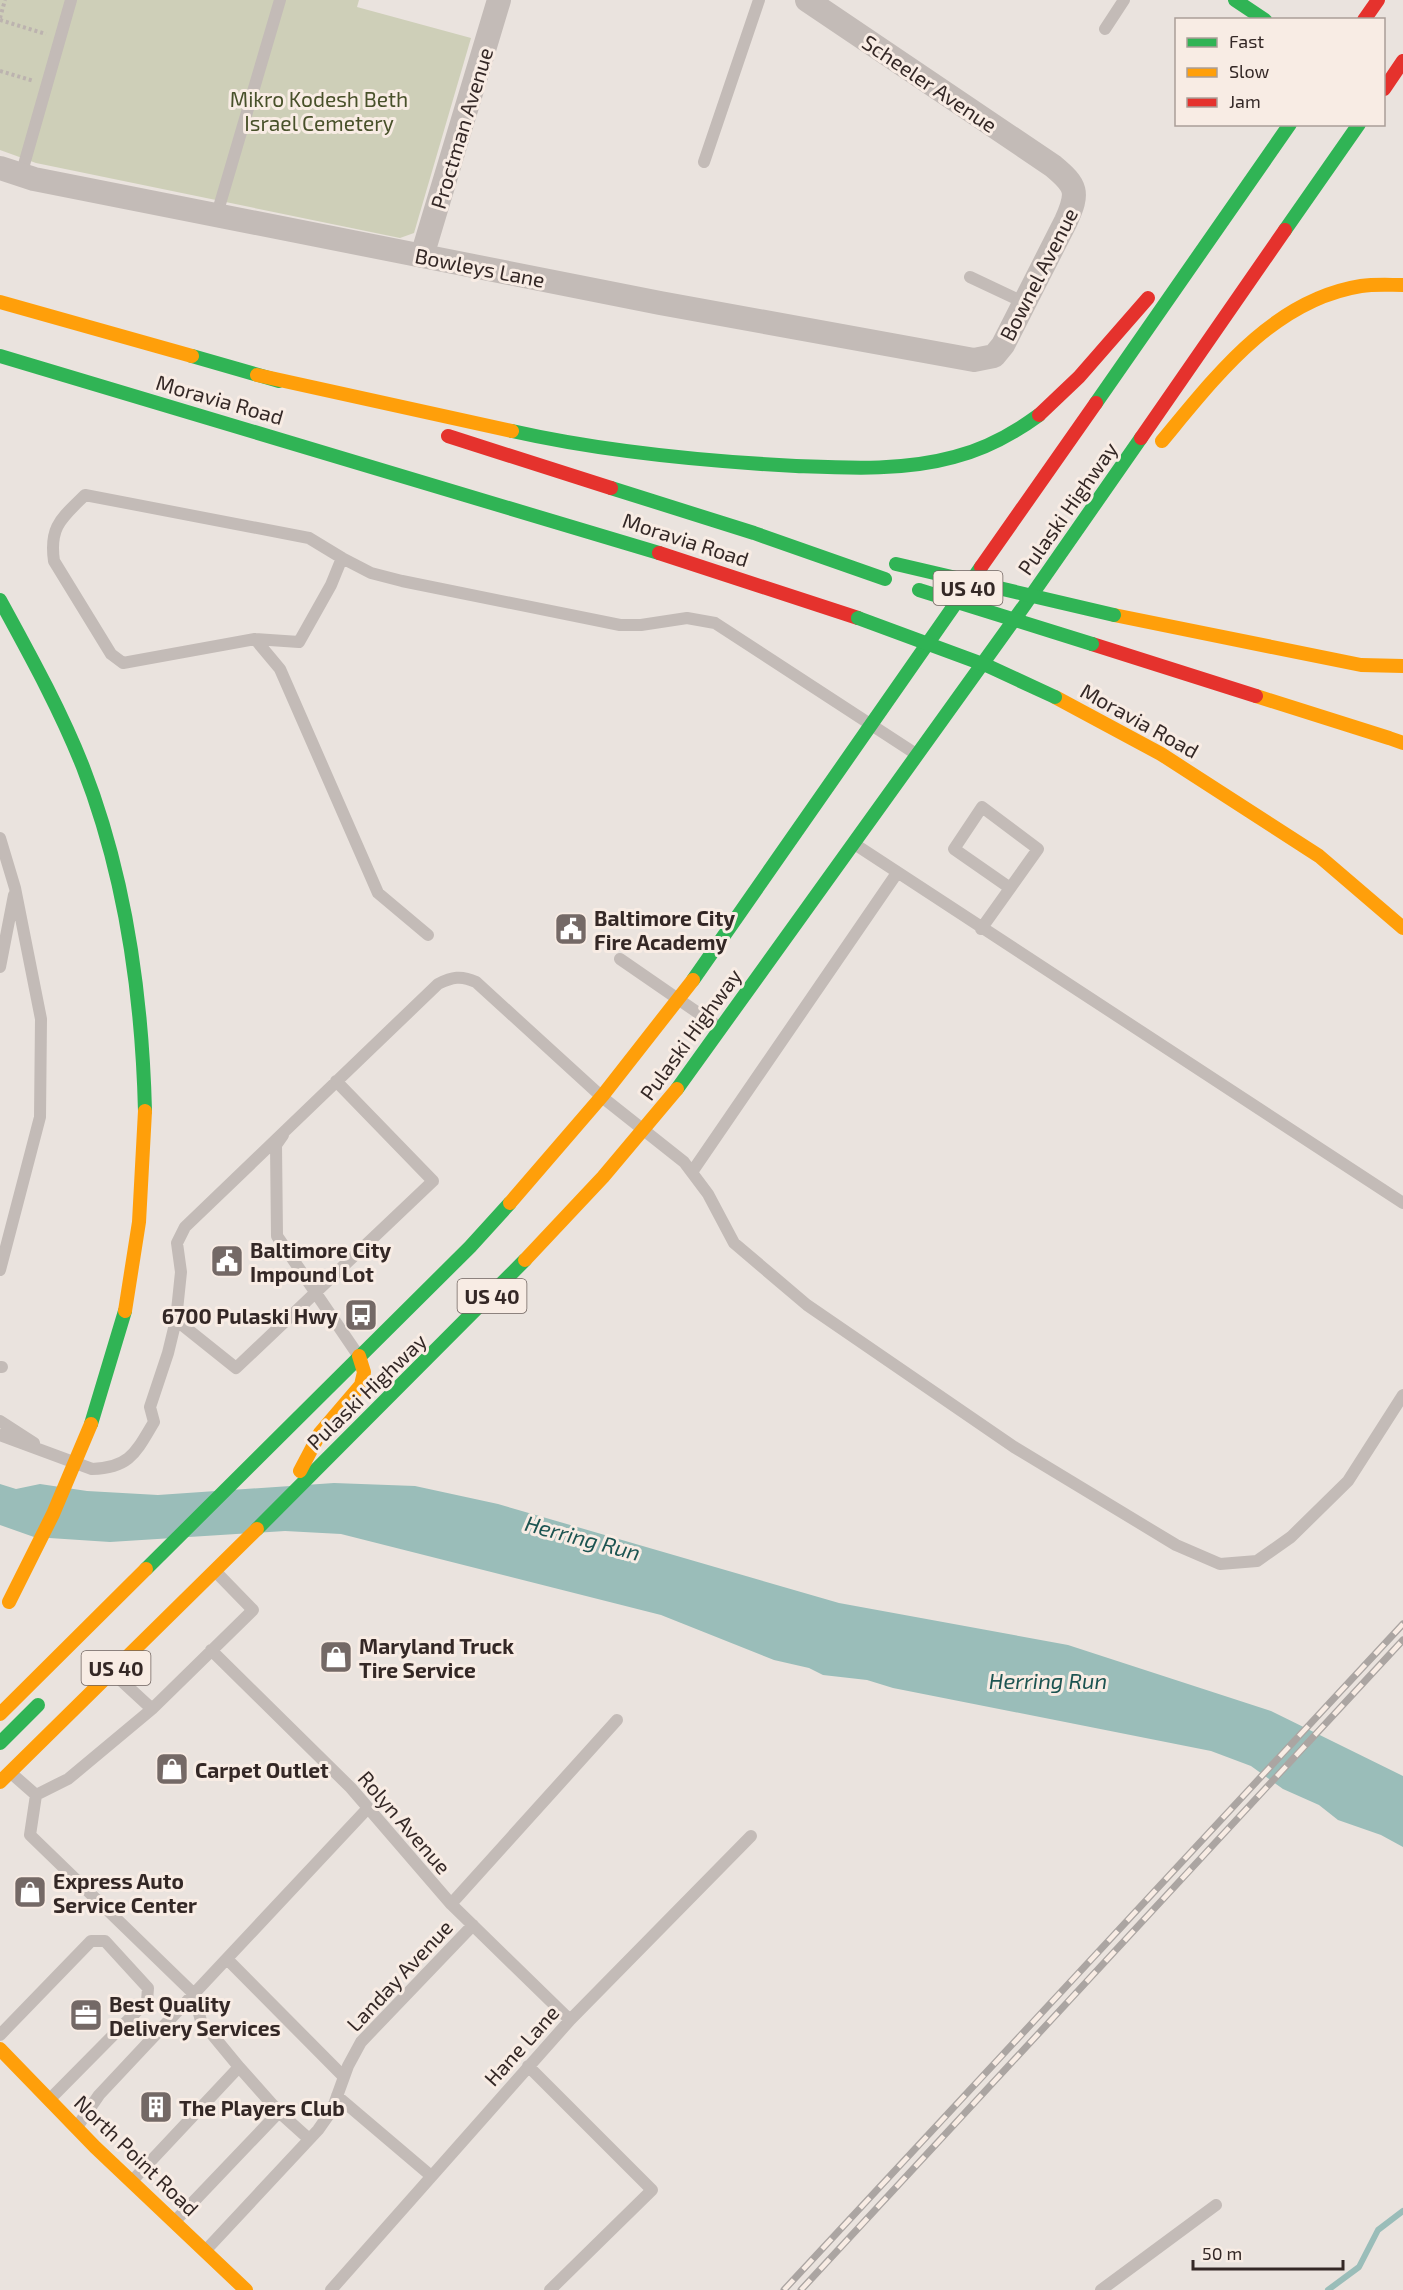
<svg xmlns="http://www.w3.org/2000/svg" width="1403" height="2290" font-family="'Exo 2',sans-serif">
<rect width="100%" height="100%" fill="#eae3de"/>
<!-- green -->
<path fill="#cecfb8" d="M0,0H359L357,7L471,38L414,233L400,238L36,163L0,150Z"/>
<!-- water -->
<path fill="#9abdb9" d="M334,1483L415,1486L498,1504L839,1603L1068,1645L1271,1711L1403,1776V1847L1381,1835L1338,1820L1319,1805L1283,1789L1251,1766L1211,1751L893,1688L867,1680L823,1675L809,1668L774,1660L661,1615L341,1534L285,1531L110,1542L34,1537L0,1525V1484L16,1489L40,1484L87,1491L158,1495Z"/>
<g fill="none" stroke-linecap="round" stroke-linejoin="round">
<!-- stream -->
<path stroke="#9abdb9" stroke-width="6" d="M1328,2290L1359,2267L1378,2230L1403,2211"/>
<!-- path -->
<path stroke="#bcb3af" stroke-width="4" stroke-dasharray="3 3" stroke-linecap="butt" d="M0,18L5,0
M0,20L46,34
M0,71L34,81"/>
<!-- lane -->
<path stroke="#c3bbb7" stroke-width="12" d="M1105,29L1124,0
M704,162L759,0
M21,175L71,0
M217,214L280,0
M970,277L1025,303
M85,495L309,538L342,558L331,585L299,642L255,639L123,663L111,654L54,561C49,526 62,518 85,495Z
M342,558L371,573L402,581L620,625H641L687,618L715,623L916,754
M255,639L280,669L378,893L428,935
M0,838L15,888L41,1019L40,1117L0,1270
M856,845L1403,1203
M981,929L1038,849L982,807L954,849L1010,888
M620,959L720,1028
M0,967L14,895
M283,1135L276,1145L277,1236L358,1355
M692,1172L897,873
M176,1320L236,1368L433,1181L336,1081
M0,1367H2
M0,1421L34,1443
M0,1435L92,1469C130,1468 136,1452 154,1422L150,1407L168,1353L176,1320L181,1272L177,1243L185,1227L438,984C452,977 461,975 476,982L602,1097L684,1162L708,1194L734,1243L807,1305L1014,1447L1176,1545L1220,1564L1257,1561L1291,1537L1348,1481L1403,1395
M211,1650L351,1788L451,1904L570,2020
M113,1673L152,1709L253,1610L215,1571
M11,1773L36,1795L30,1835L194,1994L201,2021L239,2067
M36,1795L68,1779L152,1709
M451,1904L617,1720
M227,1959L344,2077
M0,2035L91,1941H105L148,1988L147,2001L51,2098
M528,2066L652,2190L550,2290
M337,2096L430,2175
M77,2127L99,2095L368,1808
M132,2181L239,2067L279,2112L309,2139
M176,2220L279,2112
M206,2250L318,2130L332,2110L348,2066L361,2042L473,1925
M331,2290L570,2020L751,1836
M1101,2290L1216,2205"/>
<!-- street -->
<path stroke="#c3bbb7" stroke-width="24" d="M0,168L34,179L660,303L974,360L994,356L1003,345L1066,221C1079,192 1077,186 1053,166L807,0
M422,256L499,0"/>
<!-- fast -->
<path stroke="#30b455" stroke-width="14" d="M1235,0L1265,20
M1285,230L1359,124
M0,356L659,553
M192,356L279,381
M1096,403L1290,124
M512,431C605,452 701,461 796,466C848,468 903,471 954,457C986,449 1013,434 1039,415
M611,488L754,533L885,579
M0,600C30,655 60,709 83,767C126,877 142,994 145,1111
M693,980L981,567
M677,1089L1024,606L1141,438
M91,1424L125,1311
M257,1529L525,1260
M146,1569L470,1247L510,1203
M0,1743L38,1705"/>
<!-- slow -->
<path stroke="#ff9f0a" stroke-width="14" d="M0,302L192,356
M257,375L512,431
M1162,441C1216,376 1273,300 1361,286C1375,284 1389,285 1403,285
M1114,615L1361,665L1403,666
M1256,696L1389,738
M1055,697L1161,754L1319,856
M1389,738L1403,743
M1319,856L1403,928
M510,1203L603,1095L693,980
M525,1260L603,1177L677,1089
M125,1311L139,1222L145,1111
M300,1471L320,1433L361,1385L364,1372L359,1356
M0,1714L146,1569
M0,1782L257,1529
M0,2049L95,2147L246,2290"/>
<!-- jam -->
<path stroke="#e5322d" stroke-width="14" d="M1364,20L1378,0
M1384,89L1403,61
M1039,415L1079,377L1148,298
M448,436L611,488
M1141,438L1285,230
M659,553L858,618
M981,567L1096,403
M1092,644L1256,696"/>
<defs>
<path id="rail" d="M784,2290L1403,1624
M801,2290L1403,1640"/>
</defs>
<!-- rail casing -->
<use href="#rail" stroke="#aba5a2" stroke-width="7"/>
<!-- rail -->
<use href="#rail" stroke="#f8ece4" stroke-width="4.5" stroke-dasharray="14" stroke-linecap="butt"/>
<!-- fast-bridge -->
<path stroke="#30b455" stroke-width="14" d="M896,564L1114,615
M919,590L1092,644
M858,618L988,666L1055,697"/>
<!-- slow-bridge -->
<path stroke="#ff9f0a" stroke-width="14" d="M9,1602L53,1514L91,1424"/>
</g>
<!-- icons -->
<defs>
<symbol id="civic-square" viewBox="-11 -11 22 22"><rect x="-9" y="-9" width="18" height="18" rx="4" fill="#746966" stroke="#f8ece4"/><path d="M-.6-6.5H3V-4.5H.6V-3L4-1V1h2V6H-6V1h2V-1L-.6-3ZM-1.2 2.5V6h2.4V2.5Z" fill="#fff"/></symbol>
<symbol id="bus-square" viewBox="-11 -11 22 22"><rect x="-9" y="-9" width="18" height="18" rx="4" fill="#746966" stroke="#f8ece4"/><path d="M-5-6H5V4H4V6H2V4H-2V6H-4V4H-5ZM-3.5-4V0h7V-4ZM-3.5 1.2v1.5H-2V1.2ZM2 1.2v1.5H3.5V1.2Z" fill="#fff"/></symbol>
<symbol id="shop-square" viewBox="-11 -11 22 22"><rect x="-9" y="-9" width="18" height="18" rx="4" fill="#746966" stroke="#f8ece4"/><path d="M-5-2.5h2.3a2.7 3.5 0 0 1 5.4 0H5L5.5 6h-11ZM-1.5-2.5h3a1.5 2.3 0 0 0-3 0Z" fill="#fff"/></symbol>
<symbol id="office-square" viewBox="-11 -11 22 22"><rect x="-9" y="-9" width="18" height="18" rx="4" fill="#746966" stroke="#f8ece4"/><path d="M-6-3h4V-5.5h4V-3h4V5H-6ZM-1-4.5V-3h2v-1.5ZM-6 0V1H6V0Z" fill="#fff"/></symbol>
<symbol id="building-square" viewBox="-11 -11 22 22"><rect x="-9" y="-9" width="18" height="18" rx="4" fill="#746966" stroke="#f8ece4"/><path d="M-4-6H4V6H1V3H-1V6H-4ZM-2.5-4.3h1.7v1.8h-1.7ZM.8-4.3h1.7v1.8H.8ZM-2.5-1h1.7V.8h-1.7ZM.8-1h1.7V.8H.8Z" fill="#fff"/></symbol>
</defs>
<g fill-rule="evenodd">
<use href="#civic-square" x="552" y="910" width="38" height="38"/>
<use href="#civic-square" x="208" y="1242" width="38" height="38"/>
<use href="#bus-square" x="342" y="1296" width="38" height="38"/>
<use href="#shop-square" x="317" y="1638" width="38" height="38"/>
<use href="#shop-square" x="153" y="1750" width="38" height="38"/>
<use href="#shop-square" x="11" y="1873" width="38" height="38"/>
<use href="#office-square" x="67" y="1996" width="38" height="38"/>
<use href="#building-square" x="137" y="2088" width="38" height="38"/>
</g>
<g text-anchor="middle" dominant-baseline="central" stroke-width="6" stroke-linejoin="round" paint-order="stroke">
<!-- shield labels -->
<g fill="#f8ece4" stroke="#6f635f" stroke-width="1.5">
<rect x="933.5" y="571" width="69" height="34" rx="4.5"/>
<rect x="457.5" y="1279" width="69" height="34" rx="4.5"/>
<rect x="81.5" y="1651" width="69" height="34" rx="4.5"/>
</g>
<g font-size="20" font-weight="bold" fill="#342826">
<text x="968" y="588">US 40</text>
<text x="492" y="1296">US 40</text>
<text x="116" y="1668">US 40</text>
</g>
<!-- street labels -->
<g font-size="21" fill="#342826" stroke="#f8ece4">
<text transform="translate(930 83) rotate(34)">Scheeler Avenue</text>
<text transform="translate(461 128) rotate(-73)">Proctman Avenue</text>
<text transform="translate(480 267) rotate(11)">Bowleys Lane</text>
<text transform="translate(1038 274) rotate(-63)">Bownel Avenue</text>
<text transform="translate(220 399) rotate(16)">Moravia Road</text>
<text transform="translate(1067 508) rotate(-55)">Pulaski Highway</text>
<text transform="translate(686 539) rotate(18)">Moravia Road</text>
<text transform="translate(1140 720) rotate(29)">Moravia Road</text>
<text transform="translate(690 1034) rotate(-54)">Pulaski Highway</text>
<text transform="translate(366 1391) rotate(-44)">Pulaski Highway</text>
<text transform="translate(405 1822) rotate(49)">Rolyn Avenue</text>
<text transform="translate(399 1975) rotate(-47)">Landay Avenue</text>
<text transform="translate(521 2045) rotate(-48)">Hane Lane</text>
<text transform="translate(137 2155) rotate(44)">North Point Road</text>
</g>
<!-- park labels -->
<g font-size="21" fill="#48512a" stroke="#f8ece4">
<text x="319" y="98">Mikro Kodesh Beth<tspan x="319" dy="24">Israel Cemetery</tspan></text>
</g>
<!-- poi labels -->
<g font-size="21" font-weight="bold" fill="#342826" stroke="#f8ece4" text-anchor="start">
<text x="594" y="917">Baltimore City<tspan x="594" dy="24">Fire Academy</tspan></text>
<text x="250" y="1249">Baltimore City<tspan x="250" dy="24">Impound Lot</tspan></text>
<text x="338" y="1315" text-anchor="end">6700 Pulaski Hwy</text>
<text x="359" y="1645">Maryland Truck<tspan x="359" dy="24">Tire Service</tspan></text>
<text x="195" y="1769">Carpet Outlet</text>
<text x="53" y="1880">Express Auto<tspan x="53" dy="24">Service Center</tspan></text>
<text x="109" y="2003">Best Quality<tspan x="109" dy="24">Delivery Services</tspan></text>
<text x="179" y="2107">The Players Club</text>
</g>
<!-- water labels -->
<g font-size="22" font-style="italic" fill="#1c5451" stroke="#f8ece4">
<text transform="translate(583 1537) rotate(15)">Herring Run</text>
<text x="1048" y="1680">Herring Run</text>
</g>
</g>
<!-- legend -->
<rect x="1175" y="18" width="210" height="108" fill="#f8ece4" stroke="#aa9e98" stroke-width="1.5"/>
<rect x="1187" y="38" width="30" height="9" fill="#30b455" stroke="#aa9e98" stroke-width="1.5"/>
<text x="1229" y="48" font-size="18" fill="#342826">Fast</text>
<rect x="1187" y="68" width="30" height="9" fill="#ff9f0a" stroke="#aa9e98" stroke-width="1.5"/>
<text x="1229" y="78" font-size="18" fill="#342826">Slow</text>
<rect x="1187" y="98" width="30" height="9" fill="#e5322d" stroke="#aa9e98" stroke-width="1.5"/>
<text x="1229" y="108" font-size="18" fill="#342826">Jam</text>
<!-- scale -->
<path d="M1193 2260v9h150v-9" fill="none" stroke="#342826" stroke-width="3"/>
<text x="1202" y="2260" font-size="18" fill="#342826" stroke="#f8ece4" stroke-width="4.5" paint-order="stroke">50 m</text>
</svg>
